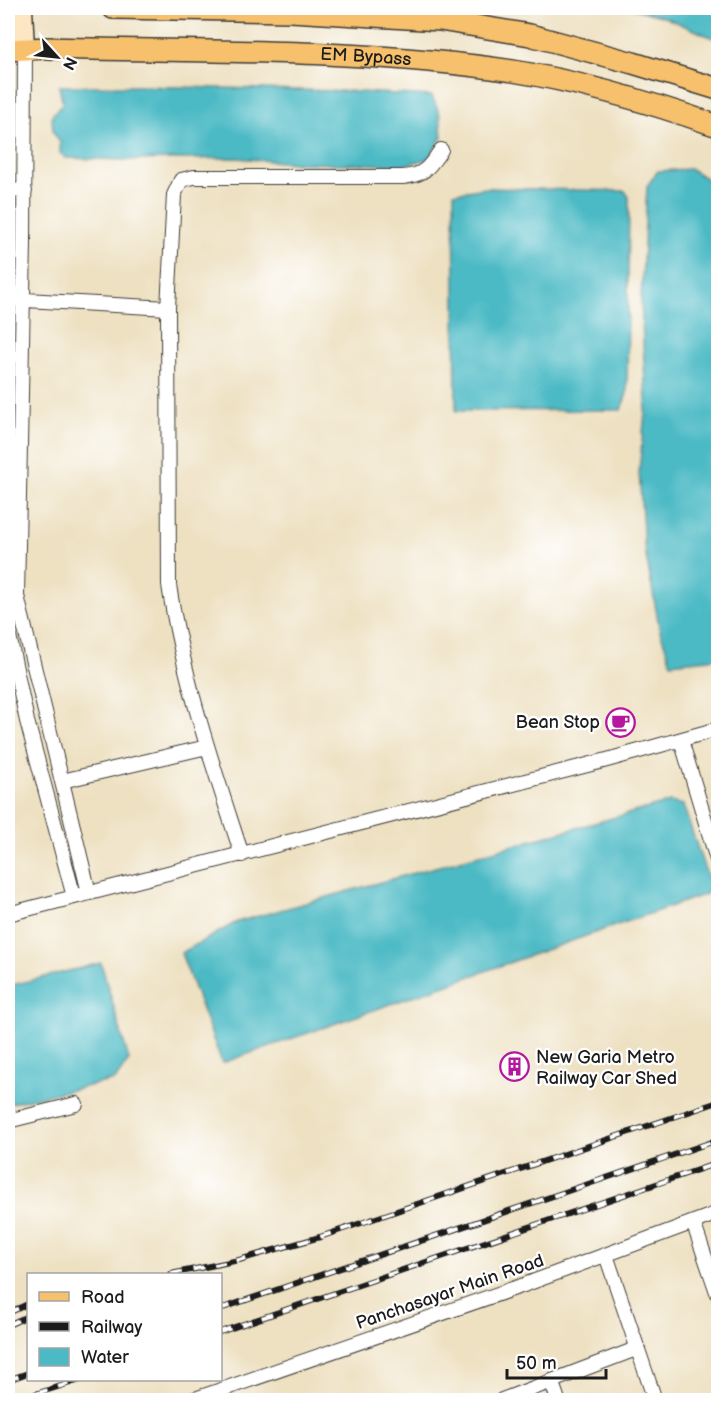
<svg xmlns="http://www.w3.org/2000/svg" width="726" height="1408" font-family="'Balsamiq Sans',sans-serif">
<rect width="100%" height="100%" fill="#fff"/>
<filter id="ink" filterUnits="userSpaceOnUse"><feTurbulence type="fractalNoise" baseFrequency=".0167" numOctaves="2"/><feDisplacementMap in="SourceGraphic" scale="12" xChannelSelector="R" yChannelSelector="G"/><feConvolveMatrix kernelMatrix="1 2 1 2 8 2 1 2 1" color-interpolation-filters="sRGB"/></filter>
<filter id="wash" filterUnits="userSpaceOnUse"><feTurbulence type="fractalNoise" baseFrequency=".008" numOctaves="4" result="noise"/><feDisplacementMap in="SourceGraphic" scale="24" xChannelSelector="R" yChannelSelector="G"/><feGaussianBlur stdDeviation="1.35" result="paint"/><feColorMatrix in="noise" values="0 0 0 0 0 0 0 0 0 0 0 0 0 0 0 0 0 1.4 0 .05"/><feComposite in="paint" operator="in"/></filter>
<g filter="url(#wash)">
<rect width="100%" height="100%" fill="#eee1c2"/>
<!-- water -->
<path fill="#4cbac5" stroke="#346b70" stroke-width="1.5" d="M631,8H718V40L664,17Z
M59,86H135L344,91L432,96L440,115L442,137L428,159L404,165L293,163L237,158L127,160L66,158L60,153V142L53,132L52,115L63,104Z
M690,169L718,185V658L671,663L660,631L644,545L639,471L646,403L641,300L647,186L658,171Z
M486,188L625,191L629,197L627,393L621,410L456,411L454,193Z
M670,802L683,805L709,881V893L222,1063L181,953L237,922Z
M101,963L129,1060L115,1080L8,1104V986Z"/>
</g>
<g filter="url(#ink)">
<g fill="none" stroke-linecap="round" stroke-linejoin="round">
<defs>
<path id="minor" d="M25,49L24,243L17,596L89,893
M8,190L25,191
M8,299L168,308
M8,631L27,721L74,897
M681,740L718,863
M62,781L207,747
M242,855C213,766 183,678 169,585L168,308L174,195L181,180L194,177H403C425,175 429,167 441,150
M8,914L607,760L718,729
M8,1121L76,1104
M693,1222L718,1295
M606,1255L655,1400
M552,1383L558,1400
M192,1400L524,1285L718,1213
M502,1400L636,1349"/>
<path id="secondary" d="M23,8L25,49
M8,50V8"/>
<g id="primary">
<path d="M113,8L291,11L440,20L530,35L633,63L718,89"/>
<path id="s1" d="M8,50L47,48C202,52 360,48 513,71C582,82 652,103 718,126"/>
</g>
</defs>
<!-- minor casing -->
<use href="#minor" stroke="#3c3a35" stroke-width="16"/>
<!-- secondary casing -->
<use href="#secondary" stroke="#3c3a35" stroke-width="21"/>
<!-- primary casing -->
<use href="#primary" stroke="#3c3a35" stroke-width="24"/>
<!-- minor -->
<use href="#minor" stroke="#fff" stroke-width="14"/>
<!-- secondary -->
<use href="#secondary" stroke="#fce6c4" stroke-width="18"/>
<!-- primary -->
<use href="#primary" stroke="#f7c06c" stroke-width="21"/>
<defs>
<path id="rail" d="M171,1274L239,1260L320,1237L718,1102
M220,1309L718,1140
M8,1313L28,1304
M8,1325L28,1316
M220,1332L718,1163
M8,1380L28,1373
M16,1400L80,1380"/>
</defs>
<!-- rail casing -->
<use href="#rail" stroke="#1c1c1c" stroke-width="6"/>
<!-- rail -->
<use href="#rail" stroke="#fff" stroke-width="4" stroke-dasharray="11" stroke-linecap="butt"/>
</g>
</g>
<!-- icons -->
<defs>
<symbol id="cafe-ring" viewBox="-11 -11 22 22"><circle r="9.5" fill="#fff" stroke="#b5179e" stroke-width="1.5"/><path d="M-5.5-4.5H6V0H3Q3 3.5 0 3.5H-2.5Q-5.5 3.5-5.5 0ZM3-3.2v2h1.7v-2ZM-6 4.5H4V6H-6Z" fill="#b5179e"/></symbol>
<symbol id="building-ring" viewBox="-11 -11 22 22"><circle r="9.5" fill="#fff" stroke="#b5179e" stroke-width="1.5"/><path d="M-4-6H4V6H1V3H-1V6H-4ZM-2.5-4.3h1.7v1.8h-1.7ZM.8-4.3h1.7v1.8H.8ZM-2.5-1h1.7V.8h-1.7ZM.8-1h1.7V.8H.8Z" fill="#b5179e"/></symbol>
</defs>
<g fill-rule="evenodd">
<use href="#cafe-ring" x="604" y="706" width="33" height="33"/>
<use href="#building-ring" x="498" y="1050" width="33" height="33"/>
</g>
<g text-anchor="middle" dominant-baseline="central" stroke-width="4.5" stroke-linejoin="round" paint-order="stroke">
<!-- street labels -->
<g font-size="18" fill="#1c1c1c" stroke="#fff">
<text stroke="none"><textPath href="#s1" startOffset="358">EM Bypass</textPath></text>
<text transform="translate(450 1292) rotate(-19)">Panchasayar Main Road</text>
</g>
<!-- poi labels -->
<g font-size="18" fill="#1c1c1c" stroke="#fff" text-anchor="end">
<text x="600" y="722">Bean Stop</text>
<text x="536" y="1057" text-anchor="start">New Garia Metro<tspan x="536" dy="21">Railway Car Shed</tspan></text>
</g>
</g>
<!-- margin -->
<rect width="726" height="1408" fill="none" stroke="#fff" stroke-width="30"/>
<!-- legend -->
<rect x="27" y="1273" width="195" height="108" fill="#ffffff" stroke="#a4a4a4" stroke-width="1.5"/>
<rect x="39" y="1292" width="30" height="9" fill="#f7c06c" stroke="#a4a4a4" stroke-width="1.5"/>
<text x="81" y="1303" font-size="18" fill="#1c1c1c">Road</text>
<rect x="39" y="1322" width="30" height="9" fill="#1c1c1c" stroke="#a4a4a4" stroke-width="1.5"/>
<text x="81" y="1333" font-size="18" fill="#1c1c1c">Railway</text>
<rect x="39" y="1348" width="30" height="18" fill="#4cbac5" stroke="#a4a4a4" stroke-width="1.5"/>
<text x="81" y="1363" font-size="18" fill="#1c1c1c">Water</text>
<!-- north arrow -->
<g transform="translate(57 57) rotate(117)" stroke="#ffffff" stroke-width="4.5" paint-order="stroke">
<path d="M0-4.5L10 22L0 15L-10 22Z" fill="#1c1c1c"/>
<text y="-9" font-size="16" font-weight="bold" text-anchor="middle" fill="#1c1c1c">N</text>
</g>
<!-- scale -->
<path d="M507 1369v9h99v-9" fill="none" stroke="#1c1c1c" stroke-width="3"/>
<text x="516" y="1369" font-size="18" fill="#1c1c1c" stroke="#ffffff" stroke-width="4.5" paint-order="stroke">50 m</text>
</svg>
